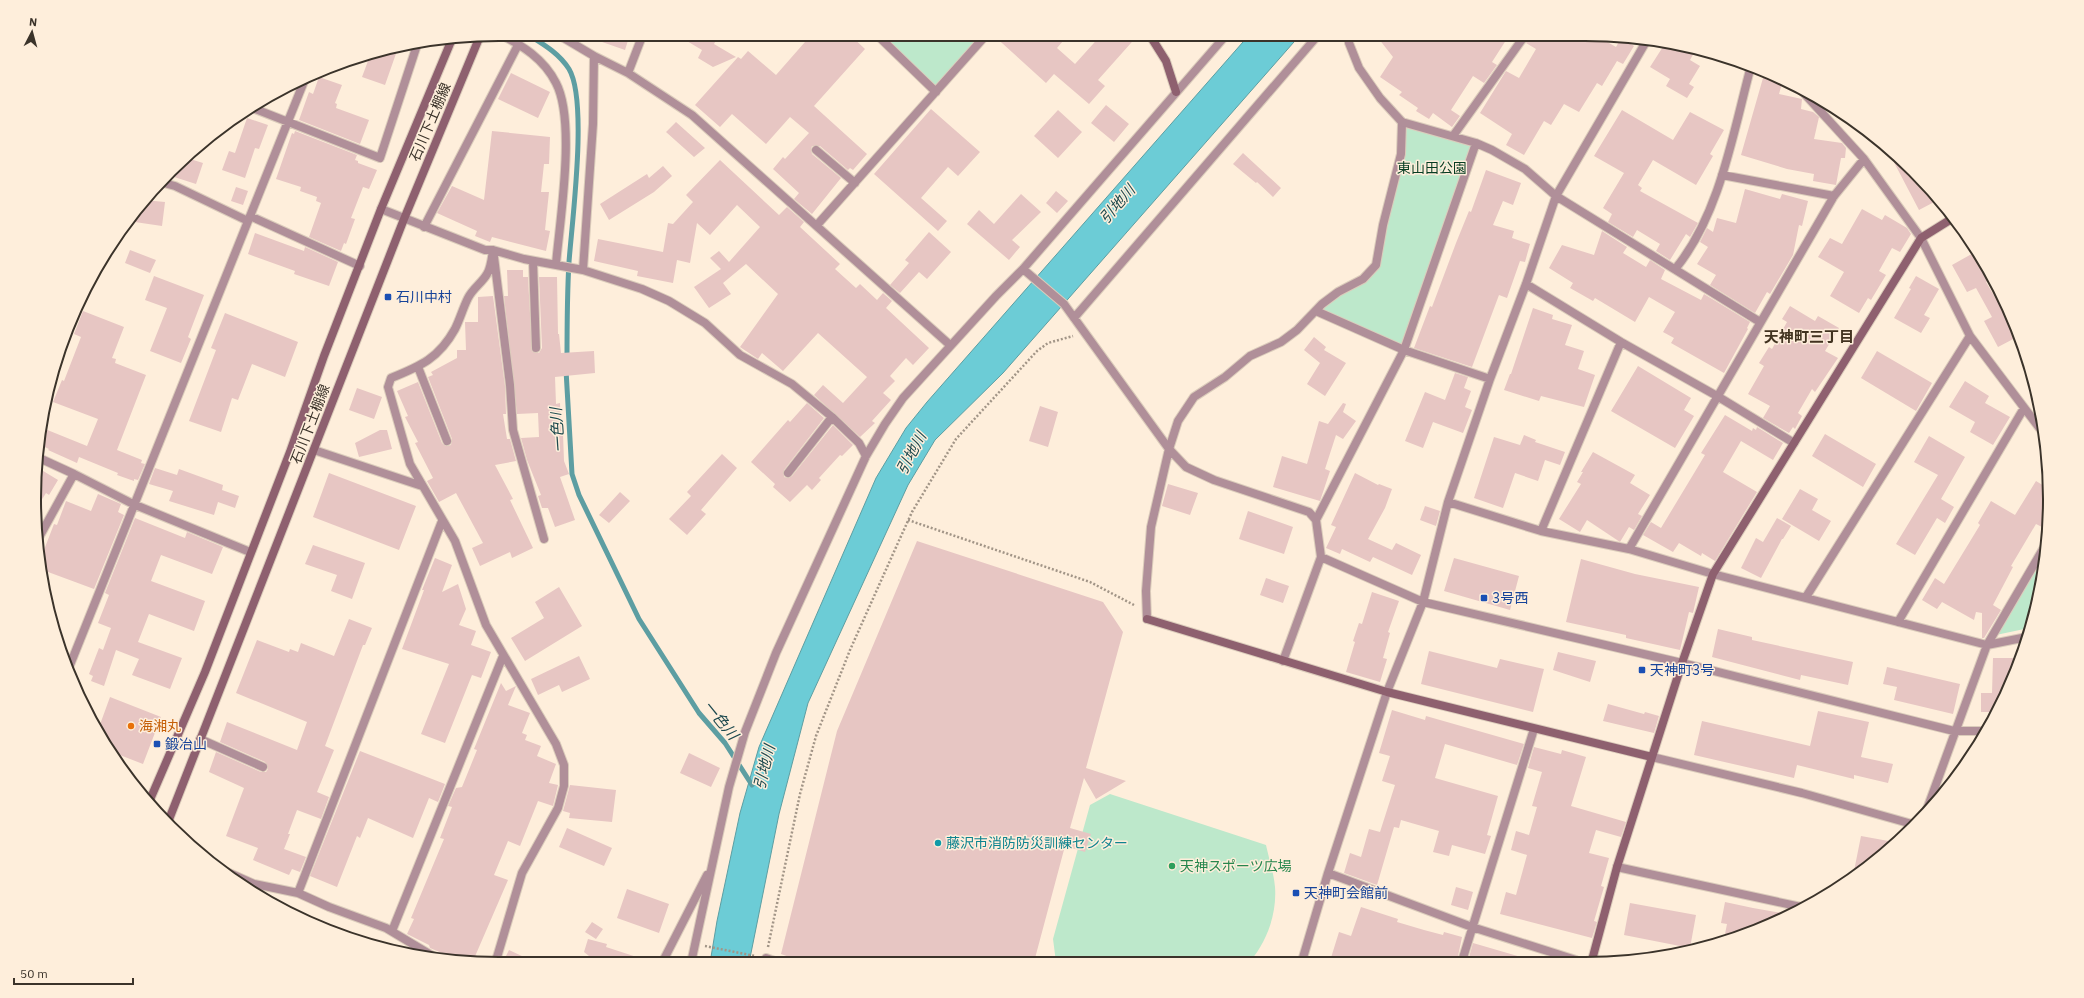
<svg xmlns="http://www.w3.org/2000/svg" width="2084" height="998" font-family="'IBM Plex Sans','Noto Sans JP',sans-serif">
<rect width="100%" height="100%" fill="#feeedb"/>
<!-- green -->
<path fill="#bde8cb" d="M876,34H987L936,92Z
M1402,122L1476,143L1404,350L1316,311L1371,272L1394,182Z
M2044,557L2041,590L2029,628L1996,635Z
M1110,794L1266,845C1269,859 1274,874 1275,887C1277,913 1267,942 1250,961L1056,962L1053,939L1090,805Z"/>
<!-- water -->
<path fill="#6cccd6" stroke="#5d9ea2" d="M1250,34H1301L1003,373L935,440L908,485L808,703L779,814L749,963H710L717,921L740,813L759,747L876,478L906,428L927,402Z"/>
<g fill="none" stroke-linecap="round" stroke-linejoin="round">
<!-- stream -->
<path stroke="#5d9ea2" stroke-width="5" d="M527,34C543,44 559,53 569,69C588,101 572,221 569,262C567,295 567,327 567,360
M566,370L572,474L579,495L639,619L699,713L725,743L752,785"/>
</g>
<!-- building -->
<path fill="#e7c6c3" d="M586,34H630L625,50L585,36Z
M675,34H719L714,44L736,57L713,67L698,58L702,50Z
M812,34H849L865,49L814,106L867,154L853,170L850,168L848,170L820,146H812L811,149L812,154L841,178L812,214L794,199L799,193L773,169L783,157L785,159L809,133L790,117L766,144L732,114L720,127L695,105L738,57L741,59L748,51L776,75Z
M992,34H1069L1057,48L1075,64L1102,34H1139L1098,80L1105,86L1089,104L1054,74L1046,83Z
M1375,34H1510L1492,62L1497,65L1484,83L1473,76L1451,110L1460,116L1452,127L1433,113L1429,119L1416,111L1418,108L1399,95L1402,92L1380,77L1393,57Z
M1531,34L1595,35L1616,47L1621,38L1634,46L1623,64L1617,61L1602,86L1597,83L1579,112L1564,104L1551,125L1544,121L1524,155L1506,145L1512,134L1480,113L1506,71L1519,78L1536,49L1526,43Z
M1666,42L1696,49L1690,60L1700,66L1689,84L1694,87L1687,98L1666,86L1670,79L1650,67Z
M399,45L385,85L362,77L371,53Z
M1765,71L1783,80L1779,94L1802,99L1801,109L1813,112L1819,117L1814,139L1842,143L1846,148L1845,158H1841L1836,185L1813,181L1814,174L1787,169L1741,155Z
M511,73L550,92L538,118L498,99Z
M319,77L342,85L335,103L337,104L336,108L369,120L360,144L299,120L309,92L313,94Z
M1106,105L1129,124L1114,142L1091,123Z
M931,109L980,152L958,176L948,167L921,198L947,221L938,231L874,174Z
M1058,110L1082,132L1058,158L1034,136Z
M1622,110L1673,140L1690,112L1724,130L1710,154L1713,156L1696,185L1653,160L1638,185L1642,188L1640,191L1698,223L1690,237L1686,234L1670,260L1656,251L1660,244L1637,230L1633,237L1608,222L1612,214L1603,208L1624,173L1594,156Z
M247,118L268,125L259,149L255,148L245,178L222,170L229,151L235,153Z
M676,122L705,148L694,157L666,132Z
M295,131L357,155L355,160L358,161V163L377,170L369,189L363,187L351,218L355,219L346,244L344,243L341,251L309,237L321,203L316,201L317,197L300,191L301,187L276,179L292,133L294,134Z
M492,131L550,137L549,164H544L541,192H549L545,230L550,231L546,251L492,237L490,242L475,236L477,231L437,213L452,186L484,200Z
M1887,149L1914,170L1938,200L1919,210Z
M1243,153L1281,188L1273,197L1257,182L1256,183L1233,164Z
M187,158L203,163L196,184L168,175Z
M720,160L779,215L787,207L804,222L800,227L840,264L835,269L856,288L860,284L877,300L883,293L892,301L886,308L929,348L913,365L906,358L890,376L895,381L883,393L891,400L872,421L875,423L860,437L814,395L823,385L843,403L867,377L818,333L783,371L762,353L758,359L740,347L778,294L746,264L723,283L731,294L709,308L694,287L721,269L710,258L719,251L729,262L760,227L737,205L710,235L697,223L690,263L677,260L673,283L637,276L638,271L594,261L598,239L663,252L668,223L673,224L693,202L686,195Z
M663,166L672,176L654,192L609,220L600,204L647,174L649,178Z
M1486,170L1521,183L1513,205L1503,201L1493,225L1514,231L1512,238L1530,244L1525,262L1520,261L1507,298L1499,295L1472,367L1414,348L1430,306L1432,307L1456,243L1469,211L1471,212Z
M236,187L248,191L243,205L231,201Z
M1745,189L1780,199L1782,194L1808,201L1802,226L1799,225L1793,255L1770,294L1767,292L1755,313L1710,285L1716,275L1697,264L1708,247L1700,242L1707,228L1713,232L1717,218L1736,223Z
M1056,191L1068,201L1057,213L1046,203Z
M1021,194L1041,212L1012,240L1020,247L1009,260L967,224L979,210L994,224Z
M144,200L165,202L162,226L128,221Z
M1862,209L1882,220L1885,215L1907,228L1911,234L1900,252L1892,248L1879,271L1886,275L1871,300L1868,298L1859,313L1830,296L1844,272L1818,257L1830,238L1842,244Z
M1602,231L1627,247L1623,253L1646,267L1650,260L1665,270L1661,279L1701,300L1704,294L1750,322L1747,328L1748,329L1724,373L1671,343L1674,338L1663,332L1675,312L1649,297L1635,322L1595,298L1593,301L1570,288L1573,283L1549,268L1562,245L1594,255Z
M929,232L951,252L927,279L919,272L900,293L890,285L909,263L905,260Z
M255,233L304,251L305,247L338,262L329,286L294,274L295,271L248,254Z
M130,250L156,260L150,273L125,263Z
M1977,251L1992,279L1986,282L2003,311L2008,309L2019,336L1998,347L1984,321L1992,317L1976,288L1967,292L1952,265Z
M507,270H523V277H528L532,351L539,353L542,348L539,277H557L558,334H559L561,353L594,351L595,373L555,377L556,404L560,403L561,434H563L564,461L569,474L560,477L575,520L555,527L548,508H542L538,496L541,495L527,460L521,438L539,437L538,413L517,414L504,296H508Z
M154,276L204,295L188,337L191,339L181,363L150,351L167,308L145,300Z
M1916,276L1939,289L1924,315L1930,318L1921,333L1894,318L1911,289L1909,288Z
M493,296L505,386L506,414H503L507,439H510L516,461L495,465L513,499L510,500L533,548L512,558L510,552L480,566L472,548L483,543L456,493L439,502L427,481L433,478L415,443L418,442L405,417L408,416L397,391L418,382L442,443L446,446L451,445L452,439L428,377L433,375L431,372L457,358V350H466L465,322H478V297Z
M1790,306L1815,321L1818,316L1839,328L1825,351L1838,358L1815,392L1812,389L1798,413L1802,416L1795,429L1793,427L1789,433L1763,418L1770,406L1748,394L1764,366L1759,363L1769,347L1772,349L1787,322L1782,319Z
M1533,308L1553,315L1552,319L1572,325L1565,345L1584,351L1578,369L1595,375L1584,407L1541,396L1539,401L1504,390L1510,374H1511Z
M83,311L124,327L112,358L116,359L115,363L146,375L117,450L142,460L141,463L145,464L138,480L134,479V481L117,475L118,473L79,457L77,463L48,450L49,449L38,444L40,427L87,446L98,419L53,402L62,380L64,381L81,337L74,334Z
M225,313L298,342L285,377L252,364L238,400L232,398L221,432L189,421L216,350L211,348Z
M1314,337L1326,347L1324,350L1346,363L1325,396L1307,384L1320,363L1304,350Z
M1877,351L1932,383L1916,411L1861,378Z
M1638,366L1691,398L1684,410L1694,416L1675,448L1611,411Z
M1455,373L1468,377L1464,388L1471,391L1465,407L1472,410L1463,433L1433,422L1423,448L1405,441L1425,392L1445,400Z
M1965,381L1989,396L1985,403L2010,417L1993,445L1970,432L1975,422L1949,407Z
M357,388L382,397L374,419L349,410Z
M807,403L824,418L784,470V477L788,478L792,476L833,425L853,445L842,456L840,455L819,478L821,480L812,490L807,485L790,502L773,487L775,484L751,462L788,420L790,422Z
M1343,403L1346,404L1343,412L1356,421L1343,439L1336,435L1325,469L1330,471L1320,501L1273,487L1282,456L1307,464L1319,421L1328,424Z
M1040,406L1058,412L1048,447L1029,441Z
M1725,415L1752,431L1753,428L1756,430L1757,427L1783,443L1773,460L1741,441L1723,472L1757,492L1715,561L1702,553L1701,556L1679,543L1673,552L1643,535L1651,522L1661,528L1705,455L1701,453Z
M380,430H387L392,449L359,457L355,443Z
M1825,434L1876,464L1863,487L1812,456Z
M1524,435L1536,440L1535,442L1565,452L1560,465L1545,460L1538,481L1515,473L1503,508L1474,498L1494,437L1520,445Z
M1929,436L1965,457L1941,499L1954,507L1945,523L1937,518L1915,555L1896,544L1938,475L1914,462Z
M1593,452L1635,475L1630,483L1650,495L1638,514L1642,516L1634,530L1629,527L1620,542L1587,520L1580,532L1559,519L1581,484L1577,482L1583,472H1581Z
M722,454L737,468L701,510L706,514L687,535L669,519L691,496L687,492Z
M35,466L58,480L49,495L46,493L36,509Z
M155,468L177,475L179,469L223,485L222,490L239,496L235,508L218,502L214,515L169,501L173,491L149,484Z
M329,473L416,506L399,550L313,517Z
M1355,473L1378,485L1379,484L1392,489L1385,508L1368,539L1392,550L1396,543L1421,555L1412,575L1373,557L1370,562L1342,549L1340,554L1326,548L1336,527L1331,525Z
M2036,481L2049,489L2048,521L2044,528L2036,524L2011,566L2013,567L1993,605L2001,610L1984,638H1982V613L1976,612L1974,620L1942,602L1937,609L1922,600L1935,578L1944,584L1980,525L1978,523L1991,501L2015,515Z
M1168,484L1198,493L1190,515L1162,506Z
M1800,489L1818,499L1812,510L1831,521L1819,541L1782,519Z
M620,492L630,501L609,523L599,515Z
M98,494L121,504L118,512L124,515L94,589L40,569L39,563L54,524L57,525L66,501L91,511Z
M1425,506L1440,511L1436,526L1420,520Z
M1248,511L1293,527L1284,554L1239,539Z
M135,518L185,538L187,532L223,547L212,574L161,555L151,581L205,601L194,631L149,614L138,642L182,658L170,689L132,675L139,659L116,650L104,686L91,681L93,676L89,674L99,648L103,650L111,628L98,623L109,595L105,593Z
M1777,518L1791,526L1783,539H1782L1761,578L1741,568L1756,538L1763,542Z
M917,541L1103,602L1123,632L1086,768L1126,781L1096,799L1084,778L1070,828L1091,834L1085,852L1065,846L1034,962L806,963L781,954L837,731Z
M313,545L365,563L352,599L331,591L337,575L305,564Z
M435,558L452,565L442,592L458,584L466,609L459,625L476,631L471,645L491,652L481,678L472,675L445,743L421,734L449,664L402,649L424,590H422Z
M1454,558L1519,576L1510,610L1444,591Z
M1581,559L1635,574L1699,587L1693,613L1689,612L1680,650L1626,638V635L1566,622Z
M1266,578L1289,586L1283,603L1260,595Z
M559,587L582,626L525,661L511,638L544,618L535,602Z
M1372,592L1399,601L1388,632L1390,633L1383,658L1387,659L1380,682L1346,672L1355,642L1353,641L1359,623L1362,624Z
M349,619L372,628L365,645H363L325,746L334,750L317,792L329,797L321,819L297,810L288,834H290L284,849L306,857L300,872L292,869L289,875L253,860L258,848L226,836L244,788L209,772L216,752L261,772H266L268,769L265,762L220,742L227,722L297,750L307,722L236,693L257,640L289,652L290,649L298,652L301,643L334,656Z
M1718,629L1752,637V640L1853,662L1848,685L1801,675L1800,680L1712,657Z
M1429,651L1497,668L1500,659L1544,669L1533,712L1421,684Z
M1558,652L1596,661L1590,682L1553,670Z
M579,656L590,679L562,692L559,685L538,695L531,679Z
M1993,658H2020L2015,677L1992,717V712H1981V693H1992Z
M1887,667L1960,684L1953,714L1894,700L1897,687L1883,684Z
M501,683L506,691L516,686L508,705L530,713L522,733L527,735L525,740L541,746L537,756L556,764L549,783L558,785L553,806L538,801L520,846L508,841L494,875L508,880L473,961L453,960L454,958L430,948L429,945L407,934L414,919L411,918L444,839L440,838L452,807L448,806L456,788L462,787L477,750L474,749Z
M110,697L161,717L143,764L112,752L98,730Z
M1608,704L1644,714L1645,712L1659,716L1654,733L1603,721Z
M1392,710L1425,720L1426,716L1524,744L1517,765L1445,744L1435,778L1498,796L1487,835L1491,836L1485,854L1452,845L1449,856L1433,852L1439,831L1401,820L1399,828L1394,827L1377,885L1344,873L1350,853L1361,857L1369,829L1380,832L1395,785L1382,781L1390,756L1379,753Z
M1818,711L1869,722L1861,757L1893,764L1888,783L1854,775V779L1797,765L1794,778L1694,755L1702,721L1810,746Z
M1534,747L1561,754L1562,750L1586,757L1571,806L1626,822L1621,837L1596,830L1589,853L1609,858L1601,886L1604,887L1594,921L1597,922L1592,938L1500,914L1506,892L1516,895L1527,855L1511,850L1516,831L1529,835L1537,807L1532,806L1542,772L1528,768Z
M360,751L445,784L438,802L429,798L413,838L368,818L360,838L357,836L337,887L310,876Z
M689,753L720,768L711,787L680,773Z
M570,785L616,790L612,822L569,818L570,813L563,811Z
M567,828L612,848L604,866L559,847Z
M1861,836L1894,842L1868,868L1853,876Z
M1456,887L1473,892L1468,910L1451,905Z
M627,889L669,904L659,933L617,918Z
M1725,902L1753,908L1788,914L1763,929L1724,939L1727,924L1721,923Z
M1630,903L1696,915L1690,948L1624,935Z
M1361,907L1398,919L1397,922L1424,930L1443,935L1444,932L1462,937L1457,961H1330L1339,932L1351,936Z
M592,922L603,929L596,939L585,932Z
M588,939L607,944L606,947L649,961L648,963L599,964L584,952Z
M1473,943L1521,957V960L1468,961Z
M509,950L539,964H502Z"/>
<g fill="none" stroke-linecap="round" stroke-linejoin="round">
<defs>
<path id="lane" d="M1316,311L1404,350
M1169,449L1178,421L1194,397L1225,377L1250,356L1281,342L1297,330L1322,304L1338,292L1363,279L1376,265L1383,225L1401,154L1402,122
M766,958L780,963"/>
<path id="street" d="M499,34C522,45 544,59 556,83C576,121 560,219 556,264
M557,34L594,56L593,124L583,270
M876,34L936,92
M1348,34L1349,43L1359,68L1380,98L1402,122L1476,143L1492,150L1525,169L1556,196L1760,322
M594,56L628,73L692,115L950,345
M628,73L643,34
M1801,90L1864,159L1921,238L1970,336L2044,434
M250,107L380,158L418,42
M1453,136L1526,34
M816,150L855,183
M1722,175L1834,196
M160,182L175,186L248,221
M381,209L485,250H493L524,259L583,270L642,289L669,301L705,323L740,355L792,384L832,417L859,443L866,456
M250,216L360,266
M817,225L987,34
M424,227L518,45
M493,250C492,257 491,268 487,274C482,283 473,288 468,298C463,308 460,319 455,329C439,358 421,366 391,378L388,387L410,464L455,541L486,625L556,744L564,765V786L558,808L522,873L495,964
M494,257L510,385L513,430L544,539
M533,261L536,348
M1676,268C1720,214 1733,133 1751,66
M1023,269L1064,304L1169,449L1186,467L1214,480L1309,512L1316,520L1321,557L1283,661
M1526,284L1621,342L1717,396L1794,443
M1074,318L1319,34
M65,337L72,316
M1404,350L1490,379
M418,367L447,441
M314,450L422,486
M37,457L74,474L133,504L250,552
M788,473L832,417
M1448,502L1541,531L1629,549L1713,574L1987,645L2027,637
M1316,520L1404,350L1476,143
M1541,531L1621,342
M37,541L74,474
M1629,549L1834,196L1864,159
M1321,557L1423,602L1682,663L1954,731H1983
M1806,597L1970,336
M1147,619L1146,591L1151,527L1169,449
M1898,622L2024,408
M68,670L305,79
M200,739L263,767
M1652,757L1802,793L1912,824
M1927,809L1987,645L2046,544
M1617,867L1801,907
M218,868L254,884L298,893L329,907L386,928L436,958
M1328,873L1472,927L1576,960
M298,893L442,521
M392,931L503,656
M1302,961L1328,873L1387,692L1423,602L1448,502L1490,379L1526,284L1556,196L1647,40
M1462,961L1534,729
M662,963L707,875
M691,963L729,787L745,732L776,653L866,456L885,424L903,398L996,296L1023,269L1227,34"/>
<path id="secondary" d="M1149,34L1166,61L1176,92
M1147,619L1387,692L1652,757
M149,802L205,672L290,452L324,356L381,209L452,39
M168,822L404,219L480,36
M1592,960L1617,867L1682,663L1713,574L1921,238L1953,218"/>
</defs>
<!-- lane casing -->
<use href="#lane" stroke="#dbccbb" stroke-width="10"/>
<!-- street casing -->
<use href="#street" stroke="#dbccbb" stroke-width="10"/>
<!-- secondary casing -->
<use href="#secondary" stroke="#dbccbb" stroke-width="10"/>
<!-- path -->
<path stroke="#a29587" stroke-width="2.5" stroke-dasharray="2 2" stroke-linecap="butt" d="M908,520L1090,582L1134,605
M705,946L755,956
M768,947L800,794L816,736L850,650L897,545L912,512L956,439L1037,351L1048,343L1073,336"/>
<!-- lane -->
<use href="#lane" stroke="#b08f99" stroke-width="8"/>
<!-- street -->
<use href="#street" stroke="#b08f99" stroke-width="8"/>
<!-- secondary -->
<use href="#secondary" stroke="#8e606f" stroke-width="8"/>
</g>
<!-- markers -->
<g fill="#1a4fb4" stroke="#feeedb" stroke-width="1.5">
<rect x="384" y="293" width="8" height="8" rx="2"/>
<rect x="1480" y="594" width="8" height="8" rx="2"/>
<rect x="1638" y="666" width="8" height="8" rx="2"/>
<rect x="153" y="740" width="8" height="8" rx="2"/>
<rect x="1292" y="889" width="8" height="8" rx="2"/>
</g>
<circle fill="#e8710a" stroke="#feeedb" stroke-width="1.5" cx="131" cy="726" r="4"/>
<circle fill="#0f9aa8" stroke="#feeedb" stroke-width="1.5" cx="938" cy="843" r="4"/>
<circle fill="#2e9e5b" stroke="#feeedb" stroke-width="1.5" cx="1172" cy="866" r="4"/>
<g text-anchor="middle" dominant-baseline="central" stroke-width="3" stroke-linejoin="round" paint-order="stroke">
<!-- street labels -->
<g font-size="14" fill="#3b332a" stroke="#feeedb">
<text transform="translate(430 122) rotate(-67)">石川下土棚線</text>
<text transform="translate(310 424) rotate(-69)">石川下土棚線</text>
</g>
<!-- park labels -->
<g font-size="14" fill="#063d22" stroke="#feeedb">
<text x="1432" y="168">東山田公園</text>
</g>
<!-- transit labels -->
<g font-size="14" fill="#164399" stroke="#feeedb" text-anchor="start">
<text x="396" y="297">石川中村</text>
<text x="1492" y="598">3号西</text>
<text x="1650" y="670">天神町3号</text>
<text x="165" y="744">鍛冶山</text>
<text x="1304" y="893">天神町会館前</text>
</g>
<!-- food labels -->
<g font-size="14" fill="#c56008" stroke="#feeedb" text-anchor="start">
<text x="139" y="726">海湘丸</text>
</g>
<!-- culture labels -->
<g font-size="14" fill="#0d838f" stroke="#feeedb" text-anchor="start">
<text x="946" y="843">藤沢市消防防災訓練センター</text>
</g>
<!-- leisure labels -->
<g font-size="14" fill="#27864d" stroke="#feeedb" text-anchor="start">
<text x="1180" y="866">天神スポーツ広場</text>
</g>
<!-- water labels -->
<g font-size="15" font-style="italic" fill="#1d494e" stroke="#feeedb">
<text transform="translate(1117 204) rotate(-49)">引地川</text>
<text transform="translate(557 430) rotate(-94)">一色川</text>
<text transform="translate(911 453) rotate(-62)">引地川</text>
<text transform="translate(721 720) rotate(51)">一色川</text>
<text transform="translate(764 767) rotate(-76)">引地川</text>
</g>
<!-- neighbourhood labels -->
<g font-size="15" font-weight="bold" fill="#41321f" stroke="#feeedb">
<text x="1809" y="336">天神町三丁目</text>
</g>
</g>
<!-- crop -->
<path d="M0 0H2084V998H0ZM499 41H1585A458 458 0 0 1 2043 499V499A458 458 0 0 1 1585 957H499A458 458 0 0 1 41 499V499A458 458 0 0 1 499 41Z" fill="#feeedb" fill-rule="evenodd"/>
<path fill="none" stroke="#3b332a" stroke-width="2" d="M499 41H1585A458 458 0 0 1 2043 499V499A458 458 0 0 1 1585 957H499A458 458 0 0 1 41 499V499A458 458 0 0 1 499 41Z"/>
<!-- north arrow -->
<g transform="translate(32 32) rotate(6)" stroke="#feeedb" stroke-width="3" paint-order="stroke">
<path d="M0-3L7 15L0 10L-7 15Z" fill="#3b332a"/>
<text y="-6" font-size="11" font-weight="bold" text-anchor="middle" fill="#3b332a">N</text>
</g>
<!-- scale -->
<path d="M14 978v6h119v-6" fill="none" stroke="#3b332a" stroke-width="2"/>
<text x="20" y="978" font-size="12" fill="#3b332a" stroke="#feeedb" stroke-width="3" paint-order="stroke">50 m</text>
</svg>
